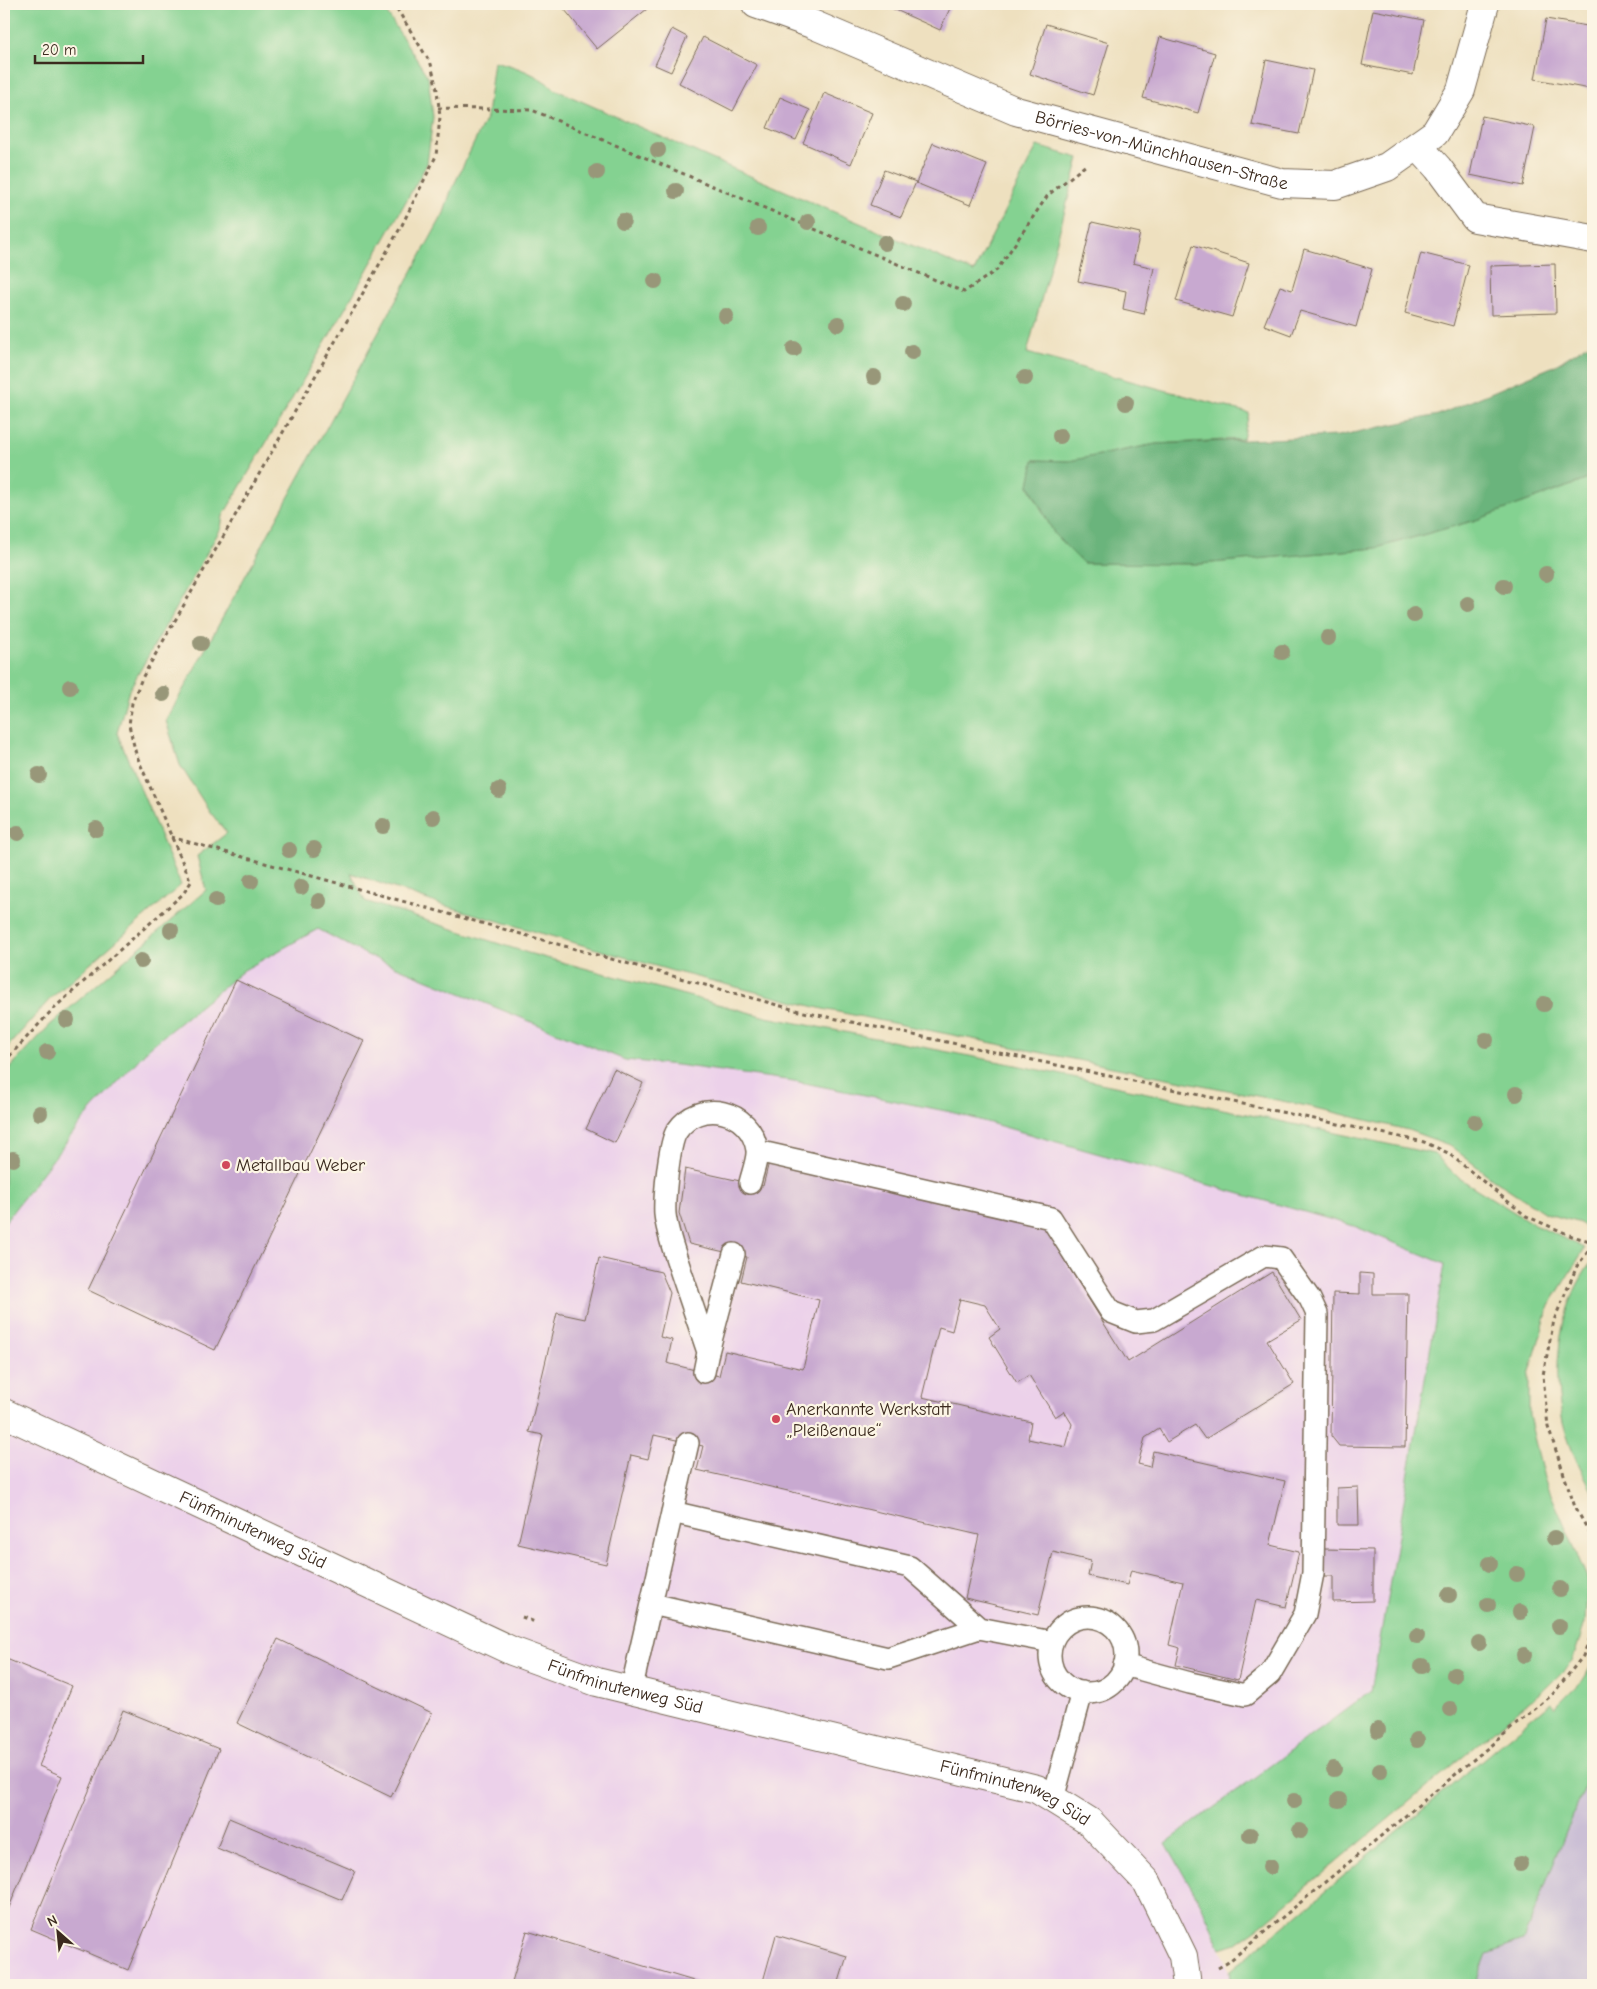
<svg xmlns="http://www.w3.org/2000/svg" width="1597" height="1989" font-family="'Comic Neue',sans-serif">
<rect width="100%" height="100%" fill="#fcf5e5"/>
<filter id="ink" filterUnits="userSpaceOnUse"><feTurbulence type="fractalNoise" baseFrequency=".02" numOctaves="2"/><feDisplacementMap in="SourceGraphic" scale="10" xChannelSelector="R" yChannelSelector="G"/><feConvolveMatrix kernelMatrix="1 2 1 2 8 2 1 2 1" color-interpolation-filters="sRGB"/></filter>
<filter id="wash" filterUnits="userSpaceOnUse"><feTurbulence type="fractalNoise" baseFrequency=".0096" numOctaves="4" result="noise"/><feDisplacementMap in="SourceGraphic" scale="20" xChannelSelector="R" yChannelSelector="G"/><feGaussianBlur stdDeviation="1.12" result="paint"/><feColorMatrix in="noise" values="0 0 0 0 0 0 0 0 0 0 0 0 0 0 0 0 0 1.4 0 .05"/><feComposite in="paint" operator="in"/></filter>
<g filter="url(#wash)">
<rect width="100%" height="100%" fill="#eee0bf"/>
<!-- built -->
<path fill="#ecd1ea" d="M318,929L367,955L625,1060L677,1065L794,1081L951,1112L1354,1226L1446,1264L1371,1691L1167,1843L1201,1904L1227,1963L1231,1985H4V1223L83,1120L150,1047L244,970Z"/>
<!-- industrial -->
<path fill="#cbbfd5" d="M1593,1764V1985H1475L1487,1954L1523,1941Z"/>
<!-- green -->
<path fill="#84d291" stroke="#607e58" d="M4,4H381L428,77L433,117L427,164L345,309L223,516L221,528L129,690L117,733L181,885L50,999L4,1051Z
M494,61C518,67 537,74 556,90L741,172L974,272L1037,146L1079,158L1027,353L1249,413L1243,439L1156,444L1069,461L1034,460L1029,486L1055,535L1083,563L1200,564L1376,548L1476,520L1583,481L1593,475V1233L1580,1223L1545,1213L1493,1179L1449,1145L1408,1130L1312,1107L823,1009L673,971L439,904L351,873L365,901L528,953L766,1017L1011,1064L1434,1154L1459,1178L1535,1225L1585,1248L1549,1306L1529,1375V1416L1544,1478L1588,1580L1585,1623L1572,1662L1548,1686L1260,1926L1236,1943L1221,1948L1201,1904L1166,1843L1371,1691L1445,1264L1354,1226L951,1112L794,1081L677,1065L625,1060L367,955L318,929L244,970L150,1047L83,1120L4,1223V1074L49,1026L206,890L197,856L227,833L210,812L180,765L166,721L444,213L451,191L487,116Z
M1593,1260V1493C1581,1471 1569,1447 1563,1422C1551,1368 1559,1304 1593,1260Z
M1593,1662V1764L1523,1941L1487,1954L1475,1985H1231L1229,1972L1551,1702L1555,1707L1585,1677Z"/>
<!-- forest -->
<path fill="#6bb47b" stroke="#536f4c" d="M1593,341V475L1583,481L1476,520L1376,548L1200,564L1083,563L1055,535L1029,485L1034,460L1069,461L1156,444L1338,436L1438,415L1554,366Z"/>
<g id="blocks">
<!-- building -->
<path fill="#c8a9d0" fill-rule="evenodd" d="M560,4H642L647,9L597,49Z
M890,4H952L940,30L889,7Z
M1373,10L1424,20L1413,75L1362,65Z
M1546,19L1593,27V70L1590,89L1535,79Z
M1046,24L1109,43L1093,95L1030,74Z
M672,29L687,37L671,72L655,65Z
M703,37L757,65L733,111L679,83Z
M1160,37L1215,53L1198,113L1143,98Z
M1266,60L1313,70L1299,134L1252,125Z
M824,93L872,113L851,164L803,143Z
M780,97L810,110L796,140L767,128Z
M1482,116L1535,127L1523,186L1470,175Z
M933,143L987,165L970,205L916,183Z
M884,170L916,182L901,217L870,205Z
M1092,222L1140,233L1133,263L1154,268L1144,314L1123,309L1126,291L1078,281Z
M1193,245L1249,263L1232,317L1176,301Z
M1304,249L1372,269L1356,327L1300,311L1291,335L1264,325L1280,286L1292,290Z
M1421,253L1469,265L1453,326L1405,313Z
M1555,264L1556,313L1491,315L1490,266Z
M236,980L364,1041L215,1350L88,1290Z
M614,1069L643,1083L615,1143L586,1129Z
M769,1162L1043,1226L1128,1362L1272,1272L1301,1320L1267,1340L1294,1384L1205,1439L1195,1425L1167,1442L1159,1429L1145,1438L1138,1464L1150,1467L1153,1451L1285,1481L1270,1545L1299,1552L1286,1607L1256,1600L1238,1680L1176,1665L1180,1648L1169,1645L1183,1582L1131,1570L1127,1585L1088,1576L1091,1561L1053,1552L1038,1615L965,1598L979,1535L697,1470L703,1446L654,1435L648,1459L631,1455L606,1564L518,1544L543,1435L529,1432L557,1313L585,1319L599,1258L661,1272L670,1293L660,1337L672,1340L667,1363L719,1376L725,1351L803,1369L819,1300L741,1281L747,1257L689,1244L679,1213L685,1169L763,1186ZM960,1299L985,1305L1000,1329L989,1337L1017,1383L1029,1375L1055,1417L1064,1411L1072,1424L1066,1447L1028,1439L1031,1422L922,1397L939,1327L952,1331Z
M1360,1273L1373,1274V1294H1408L1405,1447L1339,1446L1331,1436L1333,1293L1360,1294Z
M1358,1487L1359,1525H1337V1488Z
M1324,1549L1373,1550V1601L1333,1602V1576H1324Z
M278,1639L432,1713L391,1797L237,1723Z
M4,1658L72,1686L39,1766L62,1776L4,1920Z
M123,1710L219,1749L128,1970L31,1929Z
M229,1818L355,1871L342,1900L217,1848Z
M527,1931L707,1985H511Z
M776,1935L847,1956L838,1985H762Z"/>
</g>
</g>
<g filter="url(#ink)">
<use href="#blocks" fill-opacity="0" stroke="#7a6a56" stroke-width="1"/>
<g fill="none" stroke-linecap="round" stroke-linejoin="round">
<defs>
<path id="lane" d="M757,1151L1051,1218L1111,1312L1136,1322L1154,1320L1264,1256L1281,1258L1310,1299L1317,1314L1313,1573L1305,1614L1270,1674L1245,1695L1190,1683L1124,1665
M708,1352L734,1254
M704,1372L708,1352C699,1326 690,1299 681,1272C675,1253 667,1234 665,1214C664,1199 669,1142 677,1131C699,1098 751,1109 757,1150C758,1159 752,1174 750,1183
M672,1512L910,1567L979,1628
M652,1604L888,1658L979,1628L1052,1642
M1050 1655a38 38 0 1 1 76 0a38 38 0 1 1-76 0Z
M631,1691L688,1443
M1053,1799L1082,1692"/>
<g id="street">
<path id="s1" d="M756,4L812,24L1016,111L1282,183L1335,185L1387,167L1435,133L1461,90L1485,4"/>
<path d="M1418,146L1438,168L1475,218L1593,239"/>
<path id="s2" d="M4,1413L512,1651L597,1682L1037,1789L1090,1822L1147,1882L1183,1956L1187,1985"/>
</g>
</defs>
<!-- lane casing -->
<use href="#lane" stroke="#7a6a56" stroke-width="24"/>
<!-- street casing -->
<use href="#street" stroke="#7a6a56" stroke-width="30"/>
<!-- path -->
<path stroke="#7a6a56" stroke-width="3" stroke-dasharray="4 4" stroke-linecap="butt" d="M438,108L532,110L964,292L997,270L1048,195L1086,165
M171,837L799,1011L1424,1142L1448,1153L1526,1216L1572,1236L1593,1242
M4,1062L54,1008L183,894L191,882L136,754L129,725L132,703L142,678L402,225L436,156L440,117L437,90L431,64L394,4
M1593,1245L1577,1266L1554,1320L1543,1375L1548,1427L1575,1507L1593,1539
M522,1617L535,1622
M1218,1968L1227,1963L1553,1694L1583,1656L1593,1630"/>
<!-- lane -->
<use href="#lane" stroke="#fff" stroke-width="21"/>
<!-- street -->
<use href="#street" stroke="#fff" stroke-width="28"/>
</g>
<!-- trees -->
<g fill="#989779">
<circle cx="658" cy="150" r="8"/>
<circle cx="597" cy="172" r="8"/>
<circle cx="676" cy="191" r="8"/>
<circle cx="623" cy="221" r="8"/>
<circle cx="808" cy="222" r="8"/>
<circle cx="758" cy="228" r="8"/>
<circle cx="885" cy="243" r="8"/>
<circle cx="655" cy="281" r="8"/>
<circle cx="903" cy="304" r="8"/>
<circle cx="726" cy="316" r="8"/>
<circle cx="838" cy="324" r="8"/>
<circle cx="794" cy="349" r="8"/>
<circle cx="912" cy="352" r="8"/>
<circle cx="874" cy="377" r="8"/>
<circle cx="1025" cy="378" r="8"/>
<circle cx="1126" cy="403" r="8"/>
<circle cx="1060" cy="436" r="8"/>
<circle cx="1546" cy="574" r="8"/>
<circle cx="1504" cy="586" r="8"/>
<circle cx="1468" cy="604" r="8"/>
<circle cx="1414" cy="615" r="8"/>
<circle cx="1328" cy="638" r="8"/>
<circle cx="201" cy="643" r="8"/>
<circle cx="1282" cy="652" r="8"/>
<circle cx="70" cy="687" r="8"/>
<circle cx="163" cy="694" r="8"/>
<circle cx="39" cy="775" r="8"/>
<circle cx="499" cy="790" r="8"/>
<circle cx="433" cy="817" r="8"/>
<circle cx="383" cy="826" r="8"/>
<circle cx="96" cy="829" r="8"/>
<circle cx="18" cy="833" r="8"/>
<circle cx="314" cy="849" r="8"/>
<circle cx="289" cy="850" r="8"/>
<circle cx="251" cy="881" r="8"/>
<circle cx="301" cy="887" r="8"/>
<circle cx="216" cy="900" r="8"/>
<circle cx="319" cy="901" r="8"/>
<circle cx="171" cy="930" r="8"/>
<circle cx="141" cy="961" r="8"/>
<circle cx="1544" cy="1004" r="8"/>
<circle cx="67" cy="1020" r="8"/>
<circle cx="1486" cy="1040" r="8"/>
<circle cx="47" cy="1052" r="8"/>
<circle cx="1516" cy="1094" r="8"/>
<circle cx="40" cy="1113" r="8"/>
<circle cx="1475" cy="1122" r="8"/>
<circle cx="13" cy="1159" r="8"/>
<circle cx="1554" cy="1538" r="8"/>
<circle cx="1490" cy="1564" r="8"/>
<circle cx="1517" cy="1574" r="8"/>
<circle cx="1560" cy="1589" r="8"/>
<circle cx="1449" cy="1595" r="8"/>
<circle cx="1488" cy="1605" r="8"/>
<circle cx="1520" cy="1612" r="8"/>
<circle cx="1559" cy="1626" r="8"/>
<circle cx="1417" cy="1636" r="8"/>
<circle cx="1479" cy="1643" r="8"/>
<circle cx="1524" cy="1655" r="8"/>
<circle cx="1422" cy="1666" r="8"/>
<circle cx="1454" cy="1675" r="8"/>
<circle cx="1450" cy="1709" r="8"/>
<circle cx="1378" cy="1730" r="8"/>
<circle cx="1417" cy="1740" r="8"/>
<circle cx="1334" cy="1769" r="8"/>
<circle cx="1380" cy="1771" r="8"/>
<circle cx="1339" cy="1800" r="8"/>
<circle cx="1294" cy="1801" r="8"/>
<circle cx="1300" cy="1831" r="8"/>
<circle cx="1250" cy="1835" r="8"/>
<circle cx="1520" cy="1864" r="8"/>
<circle cx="1270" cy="1867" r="8"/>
</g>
</g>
<!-- markers -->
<g fill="#d1495b" stroke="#fcf5e5" stroke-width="2">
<circle cx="226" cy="1165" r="5"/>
<circle cx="776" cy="1419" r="5"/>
</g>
<g text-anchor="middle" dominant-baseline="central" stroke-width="4.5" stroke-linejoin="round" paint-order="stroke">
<!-- street labels -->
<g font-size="18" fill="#3b2a1e" stroke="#fcf5e5">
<text stroke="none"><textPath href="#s1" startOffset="432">Börries-von-Münchhausen-Straße</textPath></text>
<text stroke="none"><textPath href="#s2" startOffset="275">Fünfminutenweg Süd</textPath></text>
<text stroke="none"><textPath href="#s2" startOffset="680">Fünfminutenweg Süd</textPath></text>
<text stroke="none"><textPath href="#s2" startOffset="1085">Fünfminutenweg Süd</textPath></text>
</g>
<!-- poi labels -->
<g font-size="18" fill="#3b2a1e" stroke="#fcf5e5" text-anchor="start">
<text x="236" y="1165">Metallbau Weber</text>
<text x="786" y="1409">Anerkannte Werkstatt<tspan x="786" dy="21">„Pleißenaue“</tspan></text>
</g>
</g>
<!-- margin -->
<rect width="1597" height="1989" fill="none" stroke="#fcf5e5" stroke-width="20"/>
<!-- north arrow -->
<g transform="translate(58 1932) rotate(333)" stroke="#fcf5e5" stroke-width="4" paint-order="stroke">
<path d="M0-4L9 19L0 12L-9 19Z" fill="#3b2a1e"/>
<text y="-8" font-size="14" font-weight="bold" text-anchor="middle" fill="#3b2a1e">N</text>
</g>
<!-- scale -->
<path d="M35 55v8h108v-8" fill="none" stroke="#3b2a1e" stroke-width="2.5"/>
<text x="42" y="55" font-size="15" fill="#3b2a1e" stroke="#fcf5e5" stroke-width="4" paint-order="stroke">20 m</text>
</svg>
